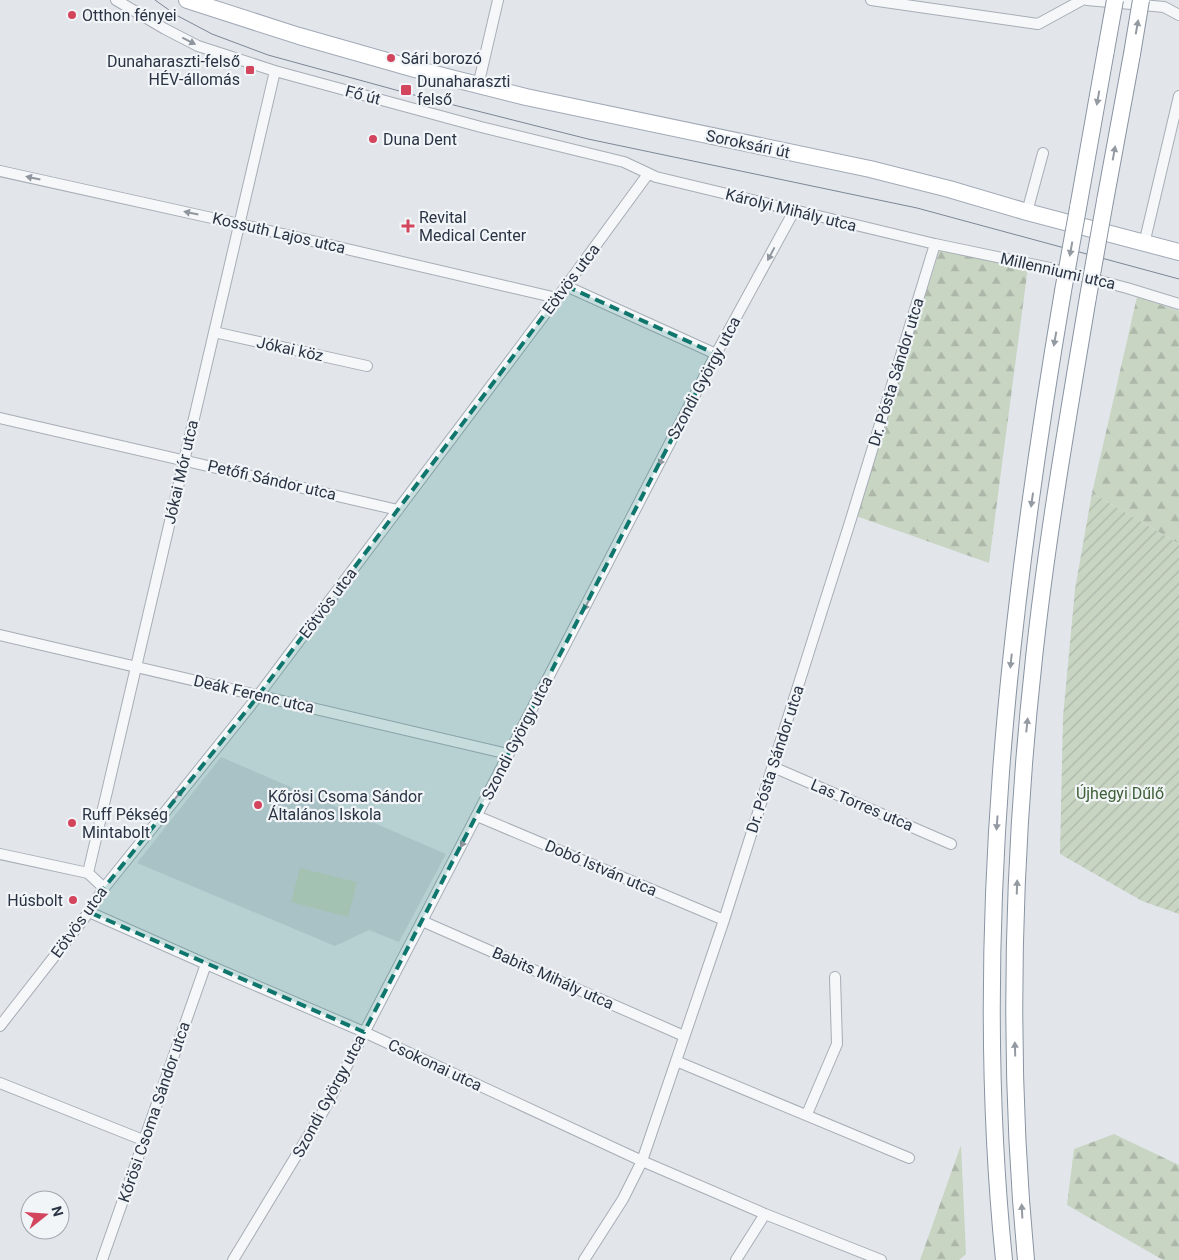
<svg xmlns="http://www.w3.org/2000/svg" width="1179" height="1260" font-family="Roboto,sans-serif">
<defs>
<pattern id="forest-firs" width="22" height="20" patternUnits="userSpaceOnUse" patternTransform="scale(1.25)"><rect width="22" height="20" fill="#c8d5c3"/><path d="M5 1l3.5 6h-7zM16 11l3.5 6h-7z" fill="#acb7a9"/></pattern>
<pattern id="garden-furrows" width="10" height="10" patternUnits="userSpaceOnUse" patternTransform="scale(1.25)"><rect width="10" height="10" fill="#c8d5c3"/><path d="M-1 1l2-2M0 10L10 0M9 11l2-2" fill="none" stroke="#acb7a9"/></pattern>
</defs>
<rect width="100%" height="100%" fill="#e2e6eb"/>
<!-- built -->
<path fill="#d0d5dd" d="M221,757L446,854L399,942L369,930L335,946L137,863Z"/>
<!-- forest -->
<path fill="url(#forest-firs)" d="M940,249L1028,267L989,563L856,516Z
M1137,297L1179,311V544L1092,493Z
M1114,1134L1179,1165V1260H1163L1067,1205L1074,1149Z
M961,1145L966,1254L959,1260H920Z"/>
<!-- garden -->
<path fill="url(#garden-furrows)" d="M1092,493L1179,544V914L1142,901L1060,854L1063,717L1075,589Z"/>
<!-- pitch -->
<path fill="#c8d5c3" d="M300,868L357,882L348,917L291,902Z"/>
<g fill="none" stroke-linecap="round" stroke-linejoin="round">
<defs>
<path id="minor" d="M116,0L165,29L198,46L275,71L481,127L624,162L656,177L935,244L1050,268L1127,288L1179,304
M871,0L1038,24L1082,0
M1087,0L1164,7L1179,15
M478,86L498,0
M0,171L239,224L557,298
M1027,212L1043,153
M1144,244L1179,96
M566,286L716,354
M214,332L367,366
M0,418L398,510
M0,635L508,754
M773,767L951,844
M477,816L724,920
M0,854L88,873L104,888
M88,873L275,71
M89,912L206,964L364,1032L642,1161L765,1214L881,1260
M422,921L684,1036
M0,1026L89,912L104,888L251,705L566,286L648,174
M676,1061L909,1158
M0,1083L143,1140
M807,1114L837,1044L835,977
M102,1260L206,964
M233,1260L324,1110L716,354L794,211
M584,1260L623,1199L642,1161L724,920L851,519L935,244
M736,1260L765,1214"/>
<path id="primary" d="M187,0L299,36L415,69L526,97L870,169L949,189L1027,212L1179,252"/>
<path id="trunk" d="M1105,201L1132,54
M1078,208L1106,50
M1004,1260C971,936 1009,610 1063,291
M1026,1260C1007,1060 1012,858 1034,658C1047,537 1068,417 1088,297"/>
</defs>
<!-- minor casing -->
<use href="#minor" stroke="#a7adb6" stroke-width="12"/>
<!-- primary casing -->
<use href="#primary" stroke="#a1aab7" stroke-width="18"/>
<!-- trunk casing -->
<use href="#trunk" stroke="#8994a2" stroke-width="18"/>
<!-- minor -->
<use href="#minor" stroke="#f5f7f9" stroke-width="10"/>
<!-- primary -->
<use href="#primary" stroke="#fff" stroke-width="16"/>
<!-- trunk -->
<use href="#trunk" stroke="#fff" stroke-width="16"/>
<!-- tram -->
<path stroke="#7b8695" stroke-width="1" d="M155,0L176,15L212,34L268,55L414,95L588,139L917,208L1179,279"/>
<defs>
<path id="trunk-bridge" d="M1106,50L1115,0
M1132,54L1141,0
M1063,291L1078,208
M1088,297L1105,201"/>
</defs>
<!-- trunk-bridge casing -->
<use href="#trunk-bridge" stroke="#8994a2" stroke-width="18" stroke-linecap="butt"/>
<!-- trunk-bridge -->
<use href="#trunk-bridge" stroke="#fff" stroke-width="16"/>
</g>
<!-- one-way arrows -->
<defs><path id="oneway-solid" d="M-6-.8H1V-3.2L6.5 0L1 3.2V.8H-6Z" transform="scale(1.25)"/></defs>
<g fill="#949aa2">
<use href="#oneway-solid" transform="translate(1137 27) rotate(-80)"/>
<use href="#oneway-solid" transform="translate(1098 98) rotate(100)"/>
<use href="#oneway-solid" transform="translate(1114 153) rotate(-80)"/>
<use href="#oneway-solid" transform="translate(1071 249) rotate(100)"/>
<use href="#oneway-solid" transform="translate(1055 339) rotate(100)"/>
<use href="#oneway-solid" transform="translate(1032 500) rotate(98)"/>
<use href="#oneway-solid" transform="translate(1011 661) rotate(96)"/>
<use href="#oneway-solid" transform="translate(1027 725) rotate(-84)"/>
<use href="#oneway-solid" transform="translate(997 823) rotate(94)"/>
<use href="#oneway-solid" transform="translate(1017 887) rotate(-88)"/>
<use href="#oneway-solid" transform="translate(1015 1049) rotate(-92)"/>
<use href="#oneway-solid" transform="translate(1022 1211) rotate(-93)"/>
</g>
<g fill="#90969e">
<use href="#oneway-solid" transform="translate(189 41) rotate(27)"/>
<use href="#oneway-solid" transform="translate(33 178) rotate(-168)"/>
<use href="#oneway-solid" transform="translate(191 213) rotate(-168)"/>
<use href="#oneway-solid" transform="translate(771 254) rotate(118)"/>
<use href="#oneway-solid" transform="translate(662 459) rotate(117)"/>
<use href="#oneway-solid" transform="translate(587 604) rotate(117)"/>
<use href="#oneway-solid" transform="translate(178 795) rotate(-51)"/>
<use href="#oneway-solid" transform="translate(464 841) rotate(118)"/>
</g>
<!-- marked area -->
<path fill="#0f766e" fill-opacity="0.2" stroke="#0f766e" stroke-width="4" stroke-dasharray="10 6" stroke-linejoin="round" d="M566,286L716,354L364,1032L89,912L104,888L251,705Z"/>
<!-- markers -->
<g fill="#d3445d" stroke="#f2f5f8" stroke-width="2">
<circle cx="72" cy="15" r="5"/>
<circle cx="391" cy="58" r="5"/>
<rect x="245" y="65" width="10" height="10" rx="2.5"/>
<rect x="400" y="84" width="12" height="12" rx="2.5"/>
<circle cx="373" cy="139" r="5"/>
<path d="M405.5 218.5h5v5h5v5h-5v5h-5v-5h-5v-5h5z"/>
<circle cx="258" cy="805" r="5"/>
<circle cx="72" cy="823" r="5"/>
<circle cx="73" cy="900" r="5"/>
</g>
<g text-anchor="middle" dominant-baseline="central" stroke-width="4.5" stroke-linejoin="round" paint-order="stroke">
<!-- poi labels -->
<g font-size="16" fill="#2a3444" stroke="#f2f5f8" text-anchor="start">
<text x="82" y="15">Otthon fényei</text>
<text x="401" y="58">Sári borozó</text>
<text x="240" y="61" text-anchor="end">Dunaharaszti-felső<tspan x="240" dy="18">HÉV-állomás</tspan></text>
<text x="417" y="81">Dunaharaszti<tspan x="417" dy="18">felső</tspan></text>
<text x="383" y="139">Duna Dent</text>
<text x="419" y="217">Revital<tspan x="419" dy="18">Medical Center</tspan></text>
<text x="268" y="796">Kőrösi Csoma Sándor<tspan x="268" dy="18">Általános Iskola</tspan></text>
<text x="82" y="814">Ruff Pékség<tspan x="82" dy="18">Mintabolt</tspan></text>
<text x="63" y="900" text-anchor="end">Húsbolt</text>
</g>
<!-- street labels -->
<g font-size="16" fill="#2a3444" stroke="#f2f5f8">
<text transform="translate(363 95) rotate(15)">Fő út</text>
<text transform="translate(748 144) rotate(12)">Soroksári út</text>
<text transform="translate(791 210) rotate(14)">Károlyi Mihály utca</text>
<text transform="translate(279 233) rotate(13)">Kossuth Lajos utca</text>
<text transform="translate(1058 271) rotate(13)">Millenniumi utca</text>
<text transform="translate(571 279) rotate(-53)">Eötvös utca</text>
<text transform="translate(290 349) rotate(12)">Jókai köz</text>
<text transform="translate(896 372) rotate(-73)">Dr. Pósta Sándor utca</text>
<text transform="translate(704 378) rotate(-62)">Szondi György utca</text>
<text transform="translate(181 472) rotate(-77)">Jókai Mór utca</text>
<text transform="translate(272 480) rotate(13)">Petőfi Sándor utca</text>
<text transform="translate(328 603) rotate(-53)">Eötvös utca</text>
<text transform="translate(254 694) rotate(13)">Deák Ferenc utca</text>
<text transform="translate(517 738) rotate(-63)">Szondi György utca</text>
<text transform="translate(775 759) rotate(-72)">Dr. Pósta Sándor utca</text>
<text transform="translate(862 805) rotate(23)">Las Torres utca</text>
<text transform="translate(601 868) rotate(23)">Dobó István utca</text>
<text transform="translate(79 922) rotate(-54)">Eötvös utca</text>
<text transform="translate(553 978) rotate(24)">Babits Mihály utca</text>
<text transform="translate(435 1065) rotate(25)">Csokonai utca</text>
<text transform="translate(329 1096) rotate(-62)">Szondi György utca</text>
<text transform="translate(154 1112) rotate(-71)">Kőrösi Csoma Sándor utca</text>
</g>
<!-- park labels -->
<g font-size="16" fill="#3f6036" stroke="#f2f5f8">
<text x="1120" y="793">Újhegyi Dűlő</text>
</g>
</g>
<!-- north arrow -->
<g transform="translate(45 1215) rotate(73)"><circle r="24" fill="#f2f5f8" stroke="#a2a8b0"/>
<path d="M0-4L9 19L0 12L-9 19Z" fill="#d3445d"/>
<text y="-8" font-size="14" font-weight="bold" text-anchor="middle" fill="#2a3444">N</text>
</g>
</svg>
